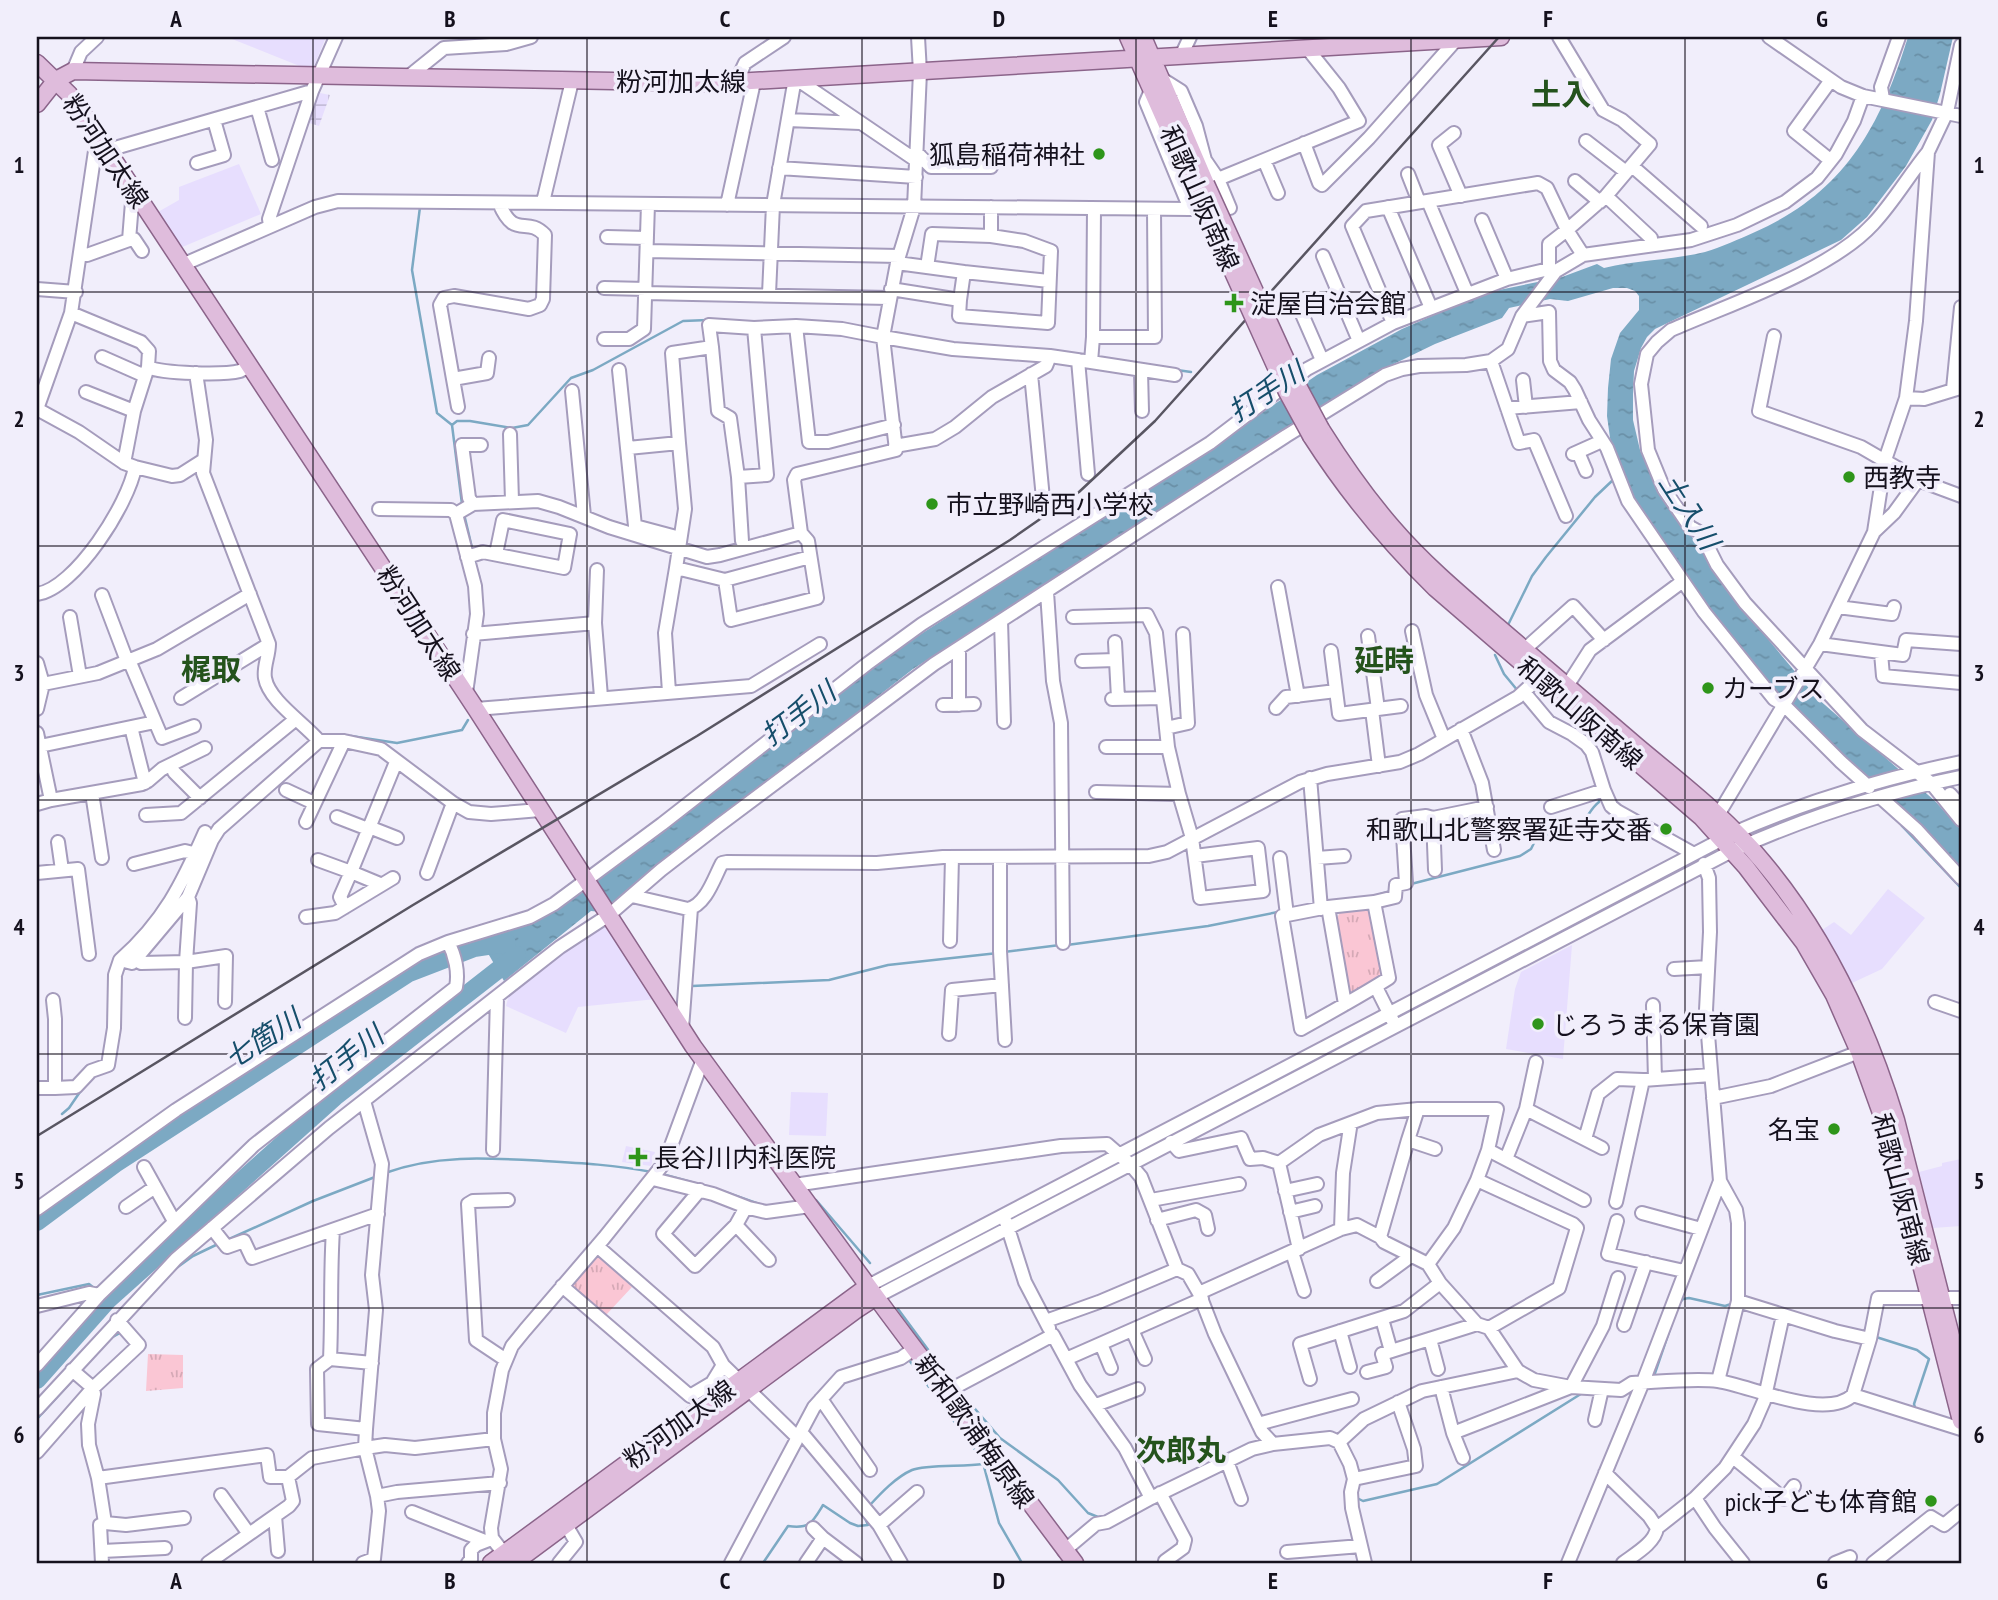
<svg xmlns="http://www.w3.org/2000/svg" width="1998" height="1600" font-family="'PT Sans Narrow','Noto Sans JP',sans-serif">
<defs>
<pattern id="industrial-grid" width="8" height="8" patternUnits="userSpaceOnUse" patternTransform="scale(1.75)"><rect width="8" height="8" fill="#e7defe"/><path d="M0 4h8M4 0v8" fill="none" stroke="#c5bdd9"/></pattern>
<pattern id="grass-tufts" width="24" height="20" patternUnits="userSpaceOnUse" patternTransform="scale(1.75)"><rect width="24" height="20" fill="#fac6d4"/><path d="M3 7l-1-3M5 7V3M7 7l1-3M15 17l-1-3M17 17v-4M19 17l1-3" fill="none" stroke="#d5a9b6"/></pattern>
<pattern id="water-ripples" width="26" height="14" patternUnits="userSpaceOnUse" patternTransform="scale(1.75)"><rect width="26" height="14" fill="#7ca9c3"/><path d="M2 4q2-2 4 0t4 0M15 11q2-2 4 0t4 0" fill="none" stroke="#6a90a7"/></pattern>
</defs>
<rect width="100%" height="100%" fill="#f1eefb"/>
<!-- built -->
<path fill="#e7defe" d="M227,37H326L312,71Z
M239,164L261,214L180,248L158,212L179,200V187Z
M1888,889L1925,918L1882,969L1852,983L1822,930L1834,922L1851,935Z
M604,921L656,999L578,1007L566,1033L506,1006L509,995Z
M1572,945L1563,1059L1506,1049L1515,989L1521,972Z
M791,1092L828,1093L826,1136L789,1135Z
M626,1146L655,1152L651,1166L622,1162Z
M1961,1159V1226L1933,1228L1919,1172L1942,1166V1163Z"/>
<!-- industrial -->
<path fill="url(#industrial-grid)" d="M315,92L330,95L319,126L306,122Z"/>
<!-- grass -->
<path fill="url(#grass-tufts)" d="M1367,909L1372,912L1384,974L1356,992L1349,991L1336,920L1340,912Z
M598,1256L632,1287L606,1315L571,1284Z
M148,1354L183,1355V1388L146,1391Z"/>
<!-- water -->
<path fill="url(#water-ripples)" d="M1908,37H1953L1940,94L1932,120L1906,166L1867,217L1841,240L1655,329L1647,337L1641,348L1634,371L1633,394V420L1640,450L1654,482L1737,602L1817,698L1935,801L1961,830V870L1915,820L1799,716L1709,614L1631,496L1611,445L1607,416L1608,388L1611,359L1620,333L1639,310V296L1635,291L1627,288H1613L1568,301L1550,299L1509,308L1502,318L1435,344L1371,375L913,669L601,912L591,911L504,981L478,936L538,918L904,645L1225,438L1317,375L1402,329L1450,308L1499,290L1562,277L1597,264L1604,268C1637,260 1672,260 1705,252C1722,247 1739,239 1755,232C1845,192 1880,127 1908,37Z"/>
<g fill="none" stroke-linecap="round" stroke-linejoin="round">
<!-- stream -->
<path stroke="#7ca9c3" stroke-width="2.5" d="M420,207L412,270L437,413L452,425
M1177,370L1191,372
M452,425L457,421H470L512,428L528,425L571,378L593,370L683,321L708,320
M452,425L462,504
M464,514L473,552
M474,559L479,576
M1508,625L1532,576L1546,557L1595,497L1614,479
M1495,655L1504,674L1518,691
M473,691L475,673
M319,735H344
M351,736L397,743L462,730L468,720
M1902,826L1961,888
M1411,884L1520,856L1531,849L1537,837C1550,832 1570,833 1581,824C1588,817 1591,808 1599,802V795
M1374,896L1391,891
M181,898L187,885
M1067,945L1208,926L1278,912
M1004,952L1060,945
M692,986L829,980L888,965L998,953
M62,1114L69,1108L82,1089
M385,1173C436,1154 490,1158 544,1161C580,1163 616,1165 652,1172
M662,1174L702,1185
M725,1192L762,1205
M816,1200L870,1263
M227,1240L313,1201L375,1177
M175,1269L193,1256L218,1244
M37,1295L89,1284L94,1288
M1678,1304L1683,1299L1689,1298L1725,1306L1731,1304
M898,1309L952,1382
M1873,1336L1917,1350L1929,1359L1914,1404L1916,1411
M109,1339L120,1333
M909,1360L982,1459L999,1523L1022,1563
M1654,1376L1671,1326
M958,1389L1000,1438L1058,1480L1088,1513L1098,1517L1106,1516
M37,1419L70,1383
M1357,1498L1363,1501L1437,1484L1584,1392
M870,1505C881,1493 896,1477 912,1470C926,1464 964,1467 983,1464
M763,1563L788,1526C810,1529 812,1523 823,1505L850,1523L858,1526L868,1525L865,1518"/>
<!-- river -->
<path stroke="#7ca9c3" stroke-width="18" d="M37,1222L115,1164L409,973L474,948L507,943
M37,1380L108,1300L335,1097L517,955"/>
<defs>
<path id="minor" d="M918,37L920,72L914,207L897,263L883,337L953,349L1050,356
M1559,37L1603,110L1622,120L1650,144L1606,196L1567,230L1583,255
M1769,37L1841,87L1863,96L1961,116
M1181,56L1190,37
M73,71L81,52L97,37
M408,77L444,48L506,44L531,37
M736,82L745,63L784,37
M1152,88L1146,102L1190,209L1230,208L1218,179L1205,160L1196,126L1181,91L1162,79
M1883,99L1881,87L1899,37
M257,107L272,160
M788,120L860,123
M1454,133L1439,145L1461,196
M1586,141L1626,172
M1304,143L1319,183L1322,185L1369,138L1456,40
M108,150L312,91L336,37
M1928,152C1909,175 1893,203 1873,224C1830,271 1730,304 1671,330L1657,342L1647,354L1641,384L1648,450L1664,489L1690,527L1701,533L1717,565L1745,603L1862,730L1931,783L1961,820
M918,154L931,167H991
M1264,160L1278,193
M1830,160L1794,131L1831,80
M197,163L224,155L214,120
M1632,166L1701,226
M779,168L916,177
M1408,174L1419,202
M1218,179L1359,121L1339,88L1307,48
M1575,181L1600,202
M1606,196L1651,238
M1428,201L1467,293
M543,202L572,81
M727,205L754,82
M1388,207L1431,308
M1094,209L1093,337H1155L1154,210
M1482,220L1507,279
M270,226L269,219L312,91
M607,237L647,238
M129,240L134,239L142,251
M647,251L899,256
M81,254L87,255L129,240L133,190
M1323,256L1359,341
M897,263L964,272L960,300
M182,265L315,207L338,201L1190,209
M927,267L932,234L991,236V207
M964,272L1049,281
M604,288L646,289
M37,289L76,292
M891,289L960,300L959,316L1048,323L1051,251L1024,241L991,236
M645,293L889,298
M769,294L773,205L795,78L917,161
M1298,305L1322,360
M71,313L141,342L149,351L148,367C163,374 224,375 240,371C244,369 247,367 250,365
M1522,316L1549,312L1550,361L1554,370L1570,382L1575,390L1589,420L1607,448L1628,501L1704,612L1774,699L1784,705L1841,762L1869,787
M1393,323L1352,226L1366,211L1538,183L1547,188L1567,230L1549,244V269L1556,271
M1774,336L1759,411L1861,447L1918,480L1961,496
M604,339H629L644,329L648,204
M712,347L709,325L754,328L796,326
M102,357L145,376
M489,358L487,373L453,379L440,305L444,298L454,296L529,309L540,305L543,299L545,235C526,215 515,241 499,203
M1078,360L1088,474
M1491,361L1519,443L1534,440L1566,516
M1091,362L1175,375
M619,370L635,526L680,538
M1141,371L1142,411
M196,373L206,440L203,473L269,644C269,656 263,667 265,678C269,701 304,723 319,741H344L381,749L453,803L469,812L491,814L540,810
M1031,374L1044,509
M453,379L458,407
M1523,380L1526,407
M1953,389L1961,307
M572,391L584,516
M86,392L134,411
M1906,398L1924,399L1960,388
M1507,408L1581,402
M37,409L71,313L95,151L100,139
M37,409L79,432L124,463L135,467L172,476L180,475L202,461
M510,434L512,501
M679,443L672,353L712,347L718,411L730,418L738,477
M895,446L935,439L955,427L992,397L1046,366L1050,356L1091,362L1093,337
M628,448L679,443L685,509L676,568
M1578,452L1586,471
M1573,454L1602,441
M124,463L134,411L148,367
M473,504L469,498L462,445H481
M379,509L451,510L456,514L475,586L477,614L467,686L463,690
M456,514L473,504L538,501L559,507L609,527L707,557L720,555L801,533L794,480L797,474L896,450L883,337L842,329L796,326L809,442H828L894,425
M1874,532L1894,513L1918,480
M742,541L738,477L767,475L754,328
M467,557L483,552L564,568L570,534L503,520L496,554
M725,580L731,620L817,598L808,541L801,533
M1278,587L1298,696
M1047,592L1053,681L1061,723L1063,943
M37,594C75,589 129,503 135,467
M102,595L127,661
M1838,607L1892,614L1894,607
M70,617L80,676
M1073,617L1147,615L1156,633L1168,747
M1001,621L1004,722
M595,623L601,697
M1412,631L1426,695L1444,739
M473,634L595,623L597,570
M1368,636L1378,709
M1115,642L1118,698
M1820,644L1903,655L1906,640L1961,644
M959,648V705
M1525,649L1573,606L1604,640
M1331,651L1339,714L1401,706
M1881,653L1883,676L1961,683
M129,660L162,738L194,726
M1082,661L1116,660
M37,663L43,684L37,709
M43,684L98,673L157,649L250,594
M1567,686L1590,650L1683,581
M669,692L665,633L676,568L725,580L810,557
M1524,692L1549,722L1572,734L1586,744L1592,752L1604,790L1551,807
M181,698L269,644
M1112,699L1163,698
M943,705L974,704
M1276,708L1286,697L1336,691
M476,709L751,686L820,644
M1372,710L1379,766
M131,727L145,783
M1166,728L1188,723L1183,634
M1461,729L1482,783L1494,850
M37,733L51,800
M40,746L155,722
M1106,747H1168L1179,794
M174,772L200,798
M1310,778L1321,909
M286,790L314,803
M1604,790L1611,806L1617,811L1694,854
M1096,792L1179,794L1192,838L1200,898L1263,891L1258,848L1195,856
M92,793L102,858
M1950,794L1961,806
M1880,797L1917,830L1961,878
M37,804L51,800L142,784L148,781L162,769L205,748
M146,815L181,813L296,719
M1718,815L1820,644L1874,532L1885,460L1906,398L1916,321L1928,152L1947,112L1961,45
M337,817L368,829
M1433,818L1487,807
M306,822L344,741
M369,827L397,838
M58,842L62,870
M1000,857V951L1005,1040
M1280,858L1287,915
M1317,858L1344,856
M318,860L351,872L340,897L345,907
M134,864L185,851L201,855
M37,873L78,869L89,954
M427,873L453,803
M380,884L351,872L396,762
M632,896L688,909C706,905 714,878 722,863L727,862L877,863L943,857L1149,856L1167,852L1300,782L1327,774L1400,762L1419,754L1518,697L1544,673
M188,897L190,903L186,962L226,956L225,1002
M1374,902L1395,897L1396,885L1406,883L1402,819L1426,816L1433,818L1435,870
M1328,907L1282,916L1301,1029C1331,1012 1361,996 1389,978L1374,902L1328,907L1345,1004
M306,917L335,913L393,878
M950,941L952,857
M120,960C164,921 182,884 205,832
M1674,969L1708,967
M1376,987L1393,1021
M1935,1002L1961,1011
M1653,1005L1655,1079
M185,1018L186,962L141,963L135,960L188,897L212,840L219,829L319,741
M682,1029L691,908
M949,1034L952,990L1002,985
M37,1088H55V1019L53,1000
M55,1088L76,1087L91,1071L108,1065L114,1028L115,975L120,960L132,963L135,960
M1713,1098L1771,1086L1859,1052
M364,1101L382,1164L372,1275L376,1310L366,1429
M1418,1109H1497L1488,1150L1477,1180
M1526,1109L1602,1148
M1585,1139L1598,1094L1617,1079L1643,1080
M1171,1142L1179,1151L1241,1138L1250,1159L1263,1158L1279,1163L1319,1135L1377,1113L1418,1109L1408,1140
M493,1150L497,997
M1488,1150L1584,1200
M1506,1159L1526,1109L1536,1062
M1279,1163L1299,1249
M144,1167L174,1221
M653,1179L713,1194L749,1208L766,1212L810,1206
M794,1185L1061,1146L1107,1144L1130,1164L1141,1177L1177,1269L1188,1274L1199,1293L1215,1334L1262,1432L1273,1444
M700,1190L663,1234L695,1266L736,1225L746,1207
M1285,1191L1317,1184
M1151,1200L1239,1184
M1616,1202L1643,1080L1711,1075
M126,1207L155,1187
M37,1209L176,1110L419,954L448,942
M1290,1212L1315,1206
M1642,1213L1701,1229
M1157,1220L1196,1210L1205,1215L1208,1229
M1617,1221L1608,1254L1684,1271
M1006,1222L1025,1282L1049,1328
M736,1225L769,1260
M212,1228L227,1247L244,1241L252,1258L378,1214
M1341,1229L1343,1173L1350,1128
M333,1230C330,1274 332,1316 330,1359L372,1363
M1380,1237L1408,1140L1435,1149
M597,1246L713,1347L723,1365L798,1438
M1292,1252L1304,1291
M1428,1264L1454,1228L1477,1180L1573,1224L1577,1228L1559,1288L1489,1328
M1377,1281L1411,1256
M562,1286L690,1396L712,1383L723,1365
M868,1286L1736,832C1807,801 1885,778 1961,762
M1199,1293L1341,1229L1357,1225L1380,1237L1384,1242L1428,1264L1440,1283L1477,1324L1489,1328L1518,1371L1534,1380L1571,1387L1621,1390L1632,1383C1657,1382 1695,1378 1718,1381C1751,1386 1826,1421 1853,1395L1870,1339L1835,1331L1738,1301
M876,1297L1732,851C1805,818 1882,793 1961,777
M37,1306L89,1293L99,1295
M1382,1319L1391,1351
M1046,1321L1099,1302L1177,1269
M1624,1325L1646,1262
M1132,1330L1145,1359
M1340,1331L1350,1367
M1430,1339L1438,1369
M1870,1339L1878,1298H1961
M1101,1344L1111,1368
M330,1359L317,1369L318,1424L366,1429L365,1448L377,1496
M1066,1359L1080,1385L1125,1448L1151,1498
M506,1360L476,1340L468,1204L473,1201L508,1200
M37,1365L99,1295L254,1145L456,987C459,972 455,955 448,942L530,917L554,904L662,824L867,664L922,624L1210,443L1307,369L1393,323L1507,279L1549,269
M72,1370L93,1388L94,1394L88,1424L89,1445L98,1478L267,1455L270,1477H288
M1367,1372L1386,1367L1382,1354L1477,1324
M1310,1379L1300,1344L1404,1311L1440,1283
M1718,1381L1738,1301V1223L1736,1210L1720,1181
M1441,1387L1453,1433L1571,1387L1603,1326L1618,1278
M946,1392L1053,1335L1066,1359L1202,1299
M1853,1395L1961,1429
M821,1399L870,1470
M1096,1405L1138,1389
M37,1409L176,1259L329,1128L560,947L609,915L661,870L718,826L934,664L1286,436L1385,375L1402,369L1419,366L1466,365L1491,361L1508,349L1522,316L1556,271L1583,255L1691,240L1737,225L1785,202L1817,178L1836,154L1854,121L1863,96
M1595,1420L1602,1389
M1258,1424L1352,1399
M801,1432L879,1525L901,1563
M1453,1433L1463,1458
M1339,1442L1364,1419L1422,1391L1518,1371
M37,1452L93,1388L139,1345L117,1320
M1733,1457L1784,1499L1794,1486
M1227,1461L1241,1499
M1605,1473L1649,1516L1657,1528
M98,1478L105,1523L100,1525L102,1563
M1354,1479L1416,1466L1414,1449L1398,1402
M1160,1493L1185,1540L1183,1548L1165,1561
M221,1495L249,1534
M1695,1498L1715,1528L1743,1563
M412,1512L485,1541
M275,1516L278,1551
M105,1523L126,1525L184,1518
M879,1525L917,1492
M823,1538L856,1563
M102,1551L165,1548
M1064,1551L1096,1524L1107,1522L1151,1498L1252,1449L1273,1444L1330,1438L1339,1442L1350,1464L1354,1479L1351,1492L1352,1508L1365,1563
M1287,1552L1361,1546
M509,1560L492,1538L491,1528L501,1469L494,1439V1413L502,1370L512,1346L525,1330L604,1238L665,1162L703,1059
M208,1563L289,1506L293,1501L288,1477L312,1458L365,1448L385,1445L415,1448L494,1439
M363,1563L374,1559L379,1511L377,1496L397,1492L500,1483
M468,1563L471,1560V1550L476,1545L489,1540
M559,1563L576,1542L566,1525
M731,1563L814,1407L841,1377L901,1358L914,1349
M806,1563L823,1538L813,1528
M1568,1563L1643,1382L1720,1181L1706,1010L1710,932L1709,878L1704,864
M1623,1563C1635,1554 1655,1543 1657,1528L1695,1498L1725,1468L1754,1424L1764,1401L1783,1315
M1835,1563L1850,1557
M1873,1563L1931,1517L1944,1525L1961,1511"/>
<path id="major" d="M1128,37L1195,188
M1143,37L1206,184
M37,63L69,94L100,139L476,709L693,1046L887,1312L1075,1563
M37,104L56,80L73,71L719,83L1501,37
M1321,429C1343,464 1366,497 1393,528C1424,564 1461,595 1497,626C1544,666 1591,707 1638,747C1681,783 1727,818 1763,862C1825,936 1868,1028 1896,1120L1961,1375
M1311,436C1347,492 1387,541 1435,588L1701,817L1746,867L1804,943L1834,995L1859,1052L1885,1124L1961,1421
M491,1563L868,1286
M514,1563L856,1310L876,1297"/>
</defs>
<!-- minor casing -->
<use href="#minor" stroke="#a59cbc" stroke-width="16"/>
<!-- major casing -->
<use href="#major" stroke="#8b648a" stroke-width="19"/>
<!-- minor -->
<use href="#minor" stroke="#fff" stroke-width="12"/>
<!-- major -->
<use href="#major" stroke="#dfbcdc" stroke-width="16"/>
<!-- rail -->
<path stroke="#595662" stroke-width="2.5" d="M37,1136L413,905L697,736L1010,540L1079,492L1155,421L1499,37"/>
<defs>
<path id="major-bridge" d="M1206,184L1298,386L1321,429
M1195,188L1287,392L1311,436"/>
</defs>
<!-- major-bridge casing -->
<use href="#major-bridge" stroke="#8b648a" stroke-width="19" stroke-linecap="butt"/>
<!-- major-bridge -->
<use href="#major-bridge" stroke="#dfbcdc" stroke-width="16"/>
</g>
<!-- grid -->
<path fill="none" stroke="#15111d" stroke-width="2" stroke-opacity="0.55" d="M313,37V1563M587,37V1563M862,37V1563M1136,37V1563M1411,37V1563M1685,37V1563M37,292H1961M37,546H1961M37,800H1961M37,1054H1961M37,1308H1961"/>
<!-- markers -->
<g fill="#2e951a" stroke="#f1eefb" stroke-width="2.5">
<circle cx="1099" cy="154" r="7"/>
<path d="M1230.5 292.5h7v7h7v7h-7v7h-7v-7h-7v-7h7z"/>
<circle cx="1849" cy="477" r="7"/>
<circle cx="932" cy="504" r="7"/>
<circle cx="1708" cy="688" r="7"/>
<circle cx="1666" cy="829" r="7"/>
<circle cx="1538" cy="1024" r="7"/>
<circle cx="1834" cy="1129" r="7"/>
<path d="M634.5 1146.5h7v7h7v7h-7v7h-7v-7h-7v-7h7z"/>
<circle cx="1931" cy="1501" r="7"/>
</g>
<g text-anchor="middle" dominant-baseline="central" stroke-width="7" stroke-linejoin="round" paint-order="stroke">
<!-- street labels -->
<g font-size="26" fill="#15111d" stroke="#f1eefb">
<text x="681" y="81">粉河加太線</text>
<text transform="translate(106 151) rotate(56)">粉河加太線</text>
<text transform="translate(1200 198) rotate(66)">和歌山阪南線</text>
<text transform="translate(419 623) rotate(57)">粉河加太線</text>
<text transform="translate(1580 713) rotate(41)">和歌山阪南線</text>
<text transform="translate(1901 1189) rotate(75)">和歌山阪南線</text>
<text transform="translate(679 1424) rotate(-36)">粉河加太線</text>
<text transform="translate(975 1431) rotate(54)">新和歌浦梅原線</text>
</g>
<!-- poi labels -->
<g font-size="26" fill="#15111d" stroke="#f1eefb" text-anchor="start">
<text x="1085" y="154" text-anchor="end">狐島稲荷神社</text>
<text x="1250" y="303">淀屋自治会館</text>
<text x="1863" y="477">西教寺</text>
<text x="946" y="504">市立野崎西小学校</text>
<text x="1722" y="688">カーブス</text>
<text x="1652" y="829" text-anchor="end">和歌山北警察署延寺交番</text>
<text x="1552" y="1024">じろうまる保育園</text>
<text x="1820" y="1129" text-anchor="end">名宝</text>
<text x="654" y="1157">長谷川内科医院</text>
<text x="1917" y="1501" text-anchor="end">pick子ども体育館</text>
</g>
<!-- water labels -->
<g font-size="28" font-style="italic" fill="#164e6b" stroke="#f1eefb">
<text transform="translate(1266 391) rotate(-33)">打手川</text>
<text transform="translate(1690 511) rotate(57)">土入川</text>
<text transform="translate(798 713) rotate(-37)">打手川</text>
<text transform="translate(262 1038) rotate(-33)">七箇川</text>
<text transform="translate(346 1057) rotate(-38)">打手川</text>
</g>
<!-- quarter labels -->
<g font-size="30" font-weight="bold" fill="#24531c" stroke="#f1eefb">
<text x="1561" y="93">土入</text>
<text x="1384" y="659">延時</text>
<text x="211" y="668">梶取</text>
<text x="1181" y="1449">次郎丸</text>
</g>
</g>
<!-- border -->
<rect width="1998" height="1600" fill="none" stroke="#f1eefb" stroke-width="77"/>
<rect x="38" y="38" width="1922" height="1524" fill="none" stroke="#15111d" stroke-width="2.5"/>
<g font-size="23" text-anchor="middle" font-weight="bold" fill="#15111d">
<text x="176" y="27">A</text>
<text x="450" y="27">B</text>
<text x="725" y="27">C</text>
<text x="999" y="27">D</text>
<text x="1273" y="27">E</text>
<text x="1548" y="27">F</text>
<text x="1822" y="27">G</text>
<text x="19" y="173">1</text>
<text x="1979" y="173">1</text>
<text x="19" y="427">2</text>
<text x="1979" y="427">2</text>
<text x="19" y="681">3</text>
<text x="1979" y="681">3</text>
<text x="19" y="935">4</text>
<text x="1979" y="935">4</text>
<text x="19" y="1189">5</text>
<text x="1979" y="1189">5</text>
<text x="19" y="1443">6</text>
<text x="1979" y="1443">6</text>
<text x="176" y="1589">A</text>
<text x="450" y="1589">B</text>
<text x="725" y="1589">C</text>
<text x="999" y="1589">D</text>
<text x="1273" y="1589">E</text>
<text x="1548" y="1589">F</text>
<text x="1822" y="1589">G</text>
</g>
</svg>
